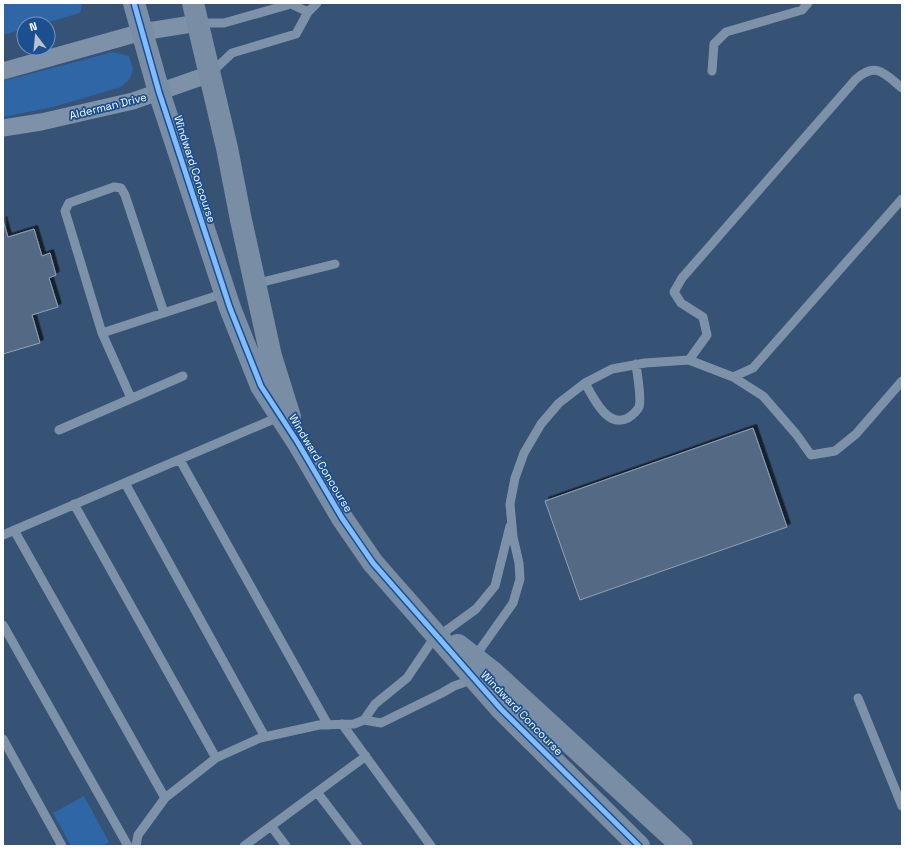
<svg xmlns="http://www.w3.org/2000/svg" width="905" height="849" font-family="'Space Grotesk',sans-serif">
<defs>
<filter id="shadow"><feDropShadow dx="3.5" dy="-3.5" stdDeviation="0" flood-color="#0009"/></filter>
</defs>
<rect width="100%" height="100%" fill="#365274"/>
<!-- green -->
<path fill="#2f66a5" d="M3,3H83L80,13L42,24H24V29L3,35Z
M113,52L129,56L133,69L130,79L121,87L53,107L3,117V81Z
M84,796L109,842L103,846H71L53,813Z"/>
<!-- building -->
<path fill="#526984" stroke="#92a2b6" filter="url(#shadow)" d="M3,220L8,237L34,229L42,256L50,253L56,275L49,278L58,307L32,315L40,343L3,354Z
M753,428L787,527L580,600L545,501Z"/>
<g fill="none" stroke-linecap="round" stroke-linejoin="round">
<!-- lane -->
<path stroke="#7d92a8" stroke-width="9" d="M198,23H224L291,4L308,12
M712,71L714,44L726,32L802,10L808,3
M211,73L232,53L296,34L308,12L317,3
M255,284L335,264
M102,333L65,211L69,203L114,187L121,188L125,195L164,313
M689,360L707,335L703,317L681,303L674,292L682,278L856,79C876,61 885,74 902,88
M733,377L763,396L796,434L811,455L835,451L856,434L902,381
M585,383C593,397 607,429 628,418C631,416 637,411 639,407C642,399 637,374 636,364
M131,398L102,333L225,293
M59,430L183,376
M180,460L328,725
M125,483L265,737
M74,504L216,758
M14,530L165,798
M3,535L281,416
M3,625L128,846
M443,633L476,609L495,586L510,526
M436,635L407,678L375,704L364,720L381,723L442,693L454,686L474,679
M474,658L513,603L520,579L519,563L513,537L510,504L515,478L524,453L541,424L559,403L585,383L612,369L645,363L689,360L733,377L753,368L902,199
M858,698L902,806
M342,724L431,846
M3,739L62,846
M317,792L358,846
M271,826L286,846
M136,846L138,835L165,798L216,758L260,738L319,725L354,724L364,720
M244,846L366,756"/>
<!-- street -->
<path stroke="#7d92a8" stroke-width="17" d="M3,71L142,32L198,23
M3,128L41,122L133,101L210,74"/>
<!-- secondary -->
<path stroke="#798da4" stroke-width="22" d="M134,3L159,92L230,308L261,386L298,443L342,518L373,563L501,709L639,846
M193,3L227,148L241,220L271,356L290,417
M458,645L494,673L682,846"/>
<defs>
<path id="cycleway" d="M134,3L159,92L230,308L261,386L298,443L342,518L373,563L501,709L639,846"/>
</defs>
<!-- cycleway casing -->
<use href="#cycleway" stroke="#1b4f8f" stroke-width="8"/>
<!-- cycleway -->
<use href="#cycleway" stroke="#80bcff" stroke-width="5"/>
</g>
<g text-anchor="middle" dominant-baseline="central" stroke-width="3.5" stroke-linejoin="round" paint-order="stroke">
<!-- street labels -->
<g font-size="11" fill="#fff" stroke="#1b4f8f">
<text transform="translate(108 106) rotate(-14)">Alderman Drive</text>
<text transform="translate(195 169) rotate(72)">Windward Concourse</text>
<text transform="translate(321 463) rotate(59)">Windward Concourse</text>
<text transform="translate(522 713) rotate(46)">Windward Concourse</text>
</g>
</g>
<!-- border -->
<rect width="905" height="849" fill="none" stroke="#ffffff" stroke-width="8"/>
<!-- north arrow -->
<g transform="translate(36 36) rotate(344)"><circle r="19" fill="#1b4f8f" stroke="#7695bc"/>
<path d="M0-3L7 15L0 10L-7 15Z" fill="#b9c2ce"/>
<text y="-6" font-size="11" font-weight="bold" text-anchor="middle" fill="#ffffff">N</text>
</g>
</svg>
